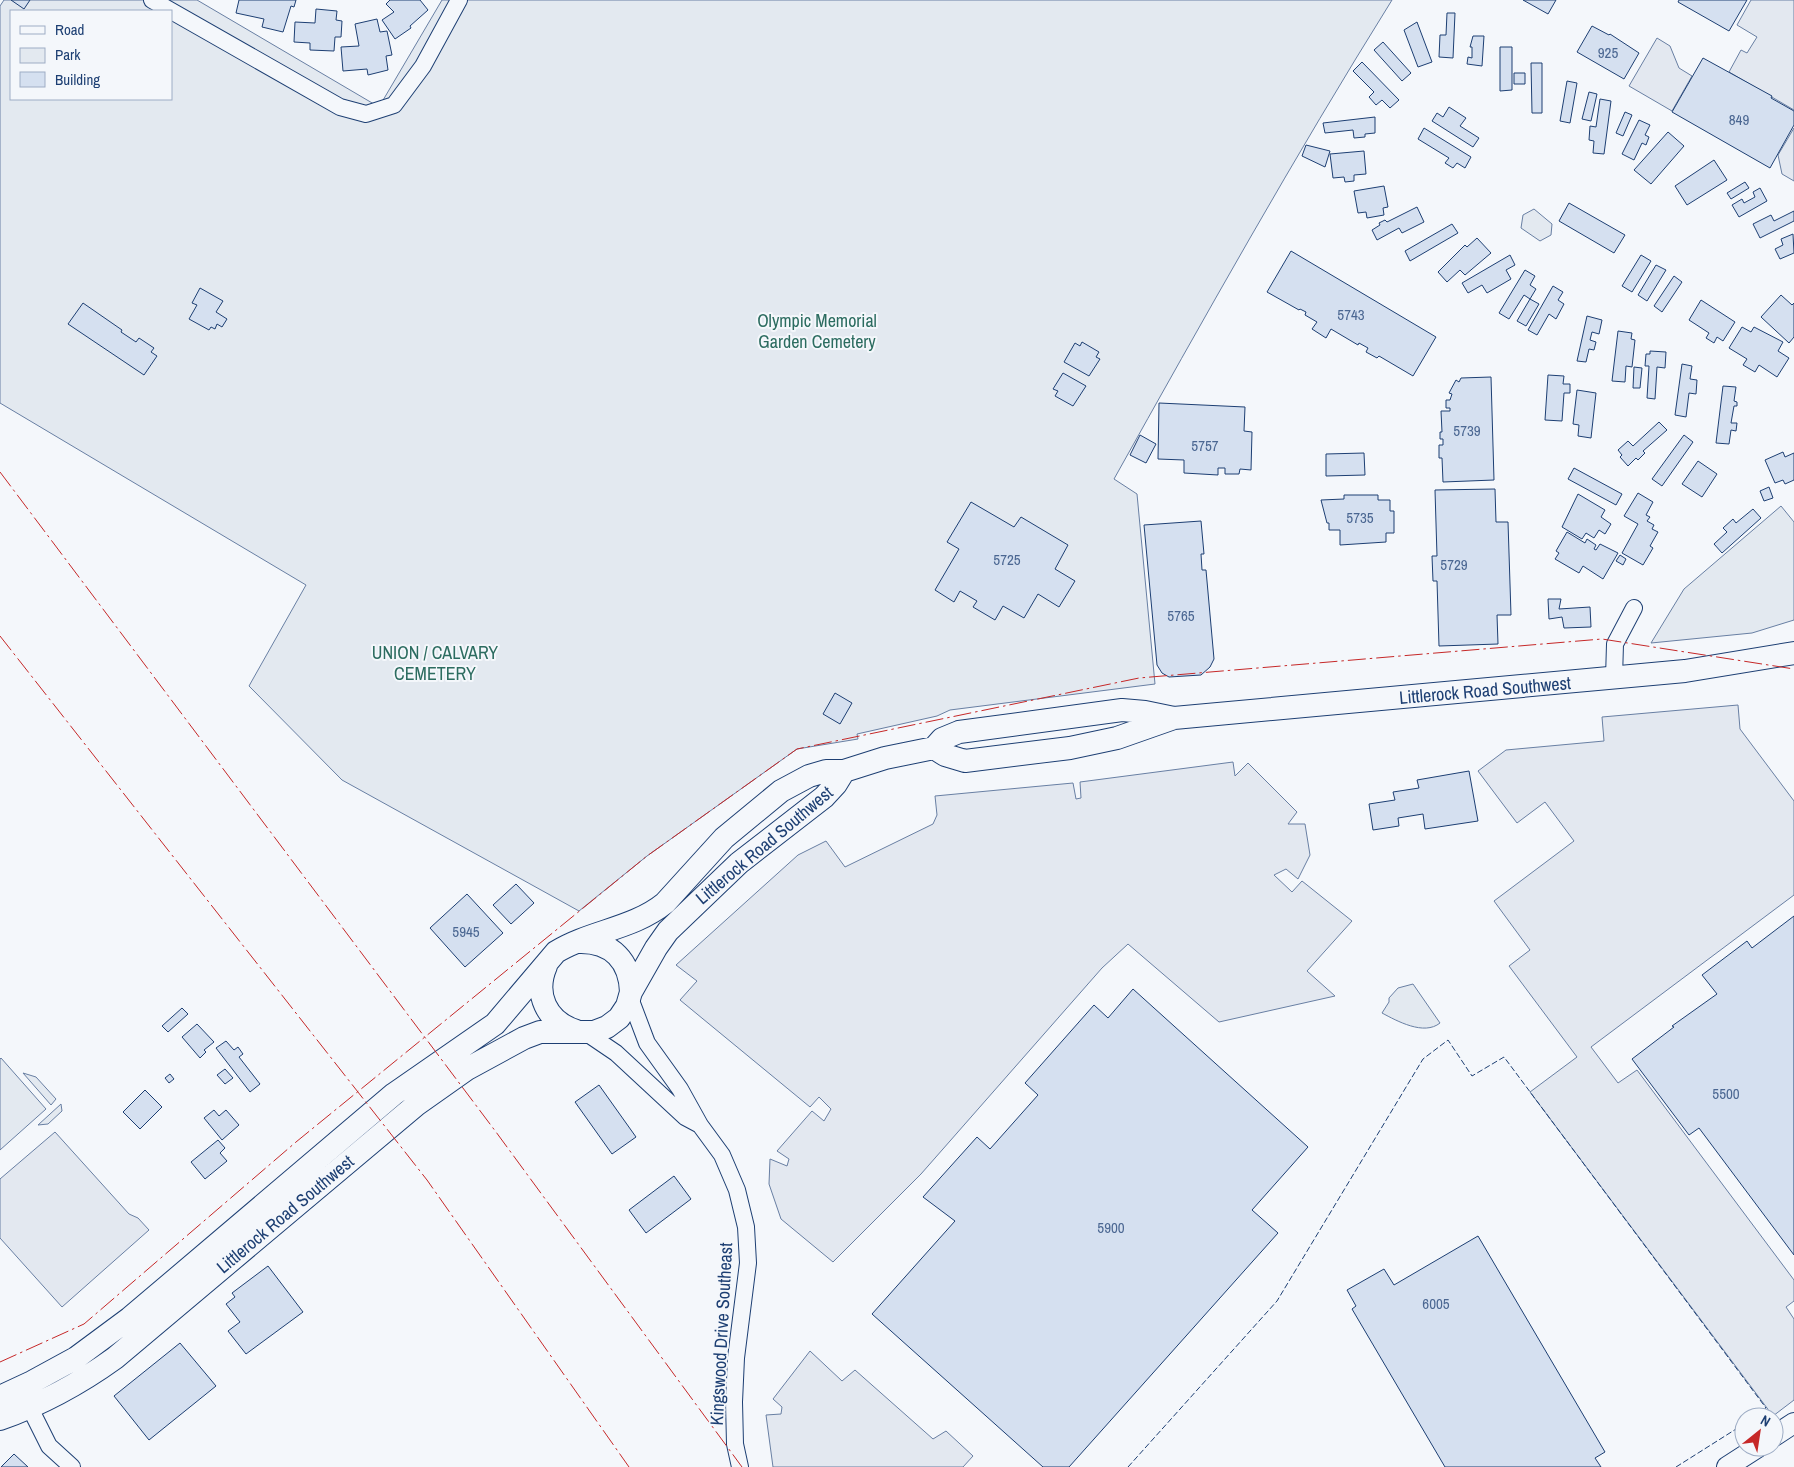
<svg xmlns="http://www.w3.org/2000/svg" width="1794" height="1467" font-family="'Archivo Narrow',sans-serif">
<rect width="100%" height="100%" fill="#f4f7fb"/>
<!-- green -->
<path fill="#e3e9f0" stroke="#687fa3" fill-rule="evenodd" d="M4,0H197L379,107L442,0H1392C1294,157 1204,318 1114,479L1137,494L1155,684L950,710L937,716L857,734L858,739L797,749L647,856L579,911L342,780L249,686L306,585L0,403V6ZM11,11H171V99H11Z
M1534,209L1552,224L1551,235L1540,241L1521,228L1523,215Z
M1781,506L1794,522V620L1752,633L1651,643L1684,589Z
M1413,984L1440,1023C1424,1036 1397,1021 1382,1013L1389,1002V998L1398,988Z
M1,1058L46,1109L0,1150V1059Z
M23,1073L36,1077L56,1099L51,1105Z
M61,1104L62,1111L48,1124L38,1125Z"/>
<!-- parking -->
<path fill="#e3e8f0" stroke="#687fa3" d="M1751,0H1794V110L1729,72L1741,50L1747,53L1757,37L1737,25Z
M1657,38L1670,46L1679,68L1692,76L1672,111L1629,86Z
M1794,128V181L1782,174L1778,155Z
M1738,705L1740,729L1794,801V895L1591,1047L1618,1083L1637,1070L1794,1280V1301L1786,1307L1794,1319V1400L1773,1416L1530,1092L1577,1057L1509,966L1530,950L1494,901L1574,841L1545,802L1517,823L1478,771L1506,750L1604,741L1602,717Z
M1233,762L1235,776L1248,763L1297,812L1288,824H1305L1310,855L1298,879L1286,869L1274,875L1292,892L1302,881L1352,921L1307,971L1335,996L1219,1022L1128,944L1102,968L921,1174L833,1262L781,1219L769,1184L770,1159L787,1166L789,1159L777,1151L812,1111L824,1121L831,1109L819,1097L810,1107L680,1000L697,981L676,965L798,855L826,841L845,867L933,824L937,815L935,796L1073,783L1076,799L1081,798L1080,782Z
M55,1132L129,1214L138,1218L149,1230L62,1307L0,1238V1179Z
M810,1351L842,1381L855,1370L933,1439L946,1431L973,1456L963,1467H773L766,1415L781,1414L782,1407L773,1399Z"/>
<!-- building -->
<path fill="#d5e0f0" stroke="#1d3f73" d="M11,0H30L24,9Z
M239,0H296L294,7L291,6L283,32L262,27L264,19L236,13Z
M390,0H420L428,10L410,26L411,28L395,39L382,20L394,12L386,4Z
M1523,0H1556L1548,14Z
M1679,0H1747L1729,31L1678,2Z
M316,9L337,11L336,20L342,21L341,37H335L334,51L310,50V43L294,42L295,22L315,23Z
M1447,13H1455L1453,58L1439,57L1440,35H1446Z
M377,19L380,32L387,31L392,55L386,56L388,70L368,75L367,69L343,71L341,47L359,46L355,24Z
M1417,22L1432,62L1418,67L1404,30Z
M1592,26L1609,35L1610,34L1639,53L1624,79L1577,52Z
M1473,36H1484L1482,66L1467,64L1468,57L1472,58V47H1470Z
M1383,42L1411,73L1402,81L1374,50Z
M1500,47H1512V90L1500,91Z
M1703,58L1772,96L1771,98L1794,111V125L1770,168L1672,112Z
M1362,62L1399,100L1390,108L1382,100L1376,105L1369,97L1374,92L1353,71Z
M1531,63H1542V113H1532Z
M1514,73H1525V84H1514Z
M1567,81L1577,83L1570,123L1560,121Z
M1589,92L1597,94L1591,121L1582,119Z
M1600,99L1611,101L1604,154L1593,153L1594,141L1589,140L1590,126L1596,127Z
M1449,107L1466,118L1460,126L1479,138L1473,147L1432,121L1437,113L1443,117Z
M1625,112L1632,115L1623,136L1616,133Z
M1375,117V133L1365,134V137L1354,138L1353,130L1325,133L1323,123Z
M1639,120L1650,125L1645,135L1649,137L1646,145L1642,143L1634,160L1622,154Z
M1424,128L1471,157L1465,168L1457,163L1453,168L1445,163L1449,158L1418,139Z
M1668,132L1684,146L1651,184L1634,170Z
M1306,145L1330,151L1325,167L1302,156Z
M1364,151L1366,174L1354,175V181L1345,182L1344,177L1333,178L1330,154Z
M1714,160L1727,180L1687,205L1675,186Z
M1745,182L1749,188L1731,199L1727,193Z
M1384,186L1388,207L1383,208L1384,215L1367,218L1366,212L1358,213L1354,191Z
M1760,188L1767,201L1739,217L1732,205L1742,199L1744,203L1755,197L1753,192Z
M1569,203L1625,235L1614,253L1559,221Z
M1417,207L1424,222L1402,233L1399,228L1377,240L1372,230L1380,225L1379,223L1385,220L1387,222Z
M1794,211V221L1760,238L1753,224L1771,215L1774,221Z
M1452,224L1458,233L1410,261L1405,251Z
M1793,234L1794,253L1780,259L1775,249L1783,245L1781,239Z
M1477,238L1491,253L1465,275L1460,270L1447,282L1438,272L1465,245L1467,247Z
M1291,251L1436,337L1413,376L1379,356L1377,358L1366,352L1368,348L1359,343L1358,345L1331,329L1326,338L1312,329L1317,322L1305,315L1306,312L1300,309L1299,310L1267,292Z
M1510,255L1515,265L1506,270L1511,279L1487,293L1482,285L1468,293L1462,283Z
M1641,255L1651,261L1632,292L1622,286Z
M1656,265L1666,270L1647,301L1638,295Z
M1525,270L1535,276L1530,285L1536,289L1530,299L1524,295L1509,319L1499,313Z
M1674,276L1682,282L1662,312L1654,306Z
M1553,286L1563,292L1558,300L1564,304L1556,319L1549,314L1537,335L1528,330Z
M200,288L223,301L216,312L227,319L222,327L217,324L215,329L211,327L209,330L189,319L197,305L192,303Z
M1781,295L1792,305L1794,303V337L1789,343L1761,317Z
M1530,299L1539,304L1526,326L1517,321Z
M1701,300L1735,322L1723,341L1717,337L1714,343L1706,338L1709,333L1689,320Z
M83,303L122,330L121,332L136,342L139,338L154,348L151,352L157,356L144,375L68,324Z
M1587,316L1602,320L1599,334L1592,332L1590,340L1596,342L1594,350L1589,349L1586,362L1577,361Z
M1742,327L1751,332L1754,327L1783,342L1778,351L1789,358L1777,377L1759,365L1755,372L1743,365L1747,359L1729,348Z
M1618,331L1632,333L1631,339L1635,340L1632,367L1626,366L1625,382L1612,381Z
M1082,342L1099,352L1096,357L1100,359L1089,376L1064,362L1075,343L1080,346Z
M1650,351L1666,352L1665,368L1657,367L1655,399L1647,398L1649,366H1645L1646,354H1650Z
M1682,364L1692,366L1690,379L1697,380L1696,394L1689,393L1686,417L1675,415Z
M1634,367L1642,368L1640,388H1633Z
M1063,373L1086,386L1073,406L1055,396L1058,391L1053,389Z
M1548,375L1564,376L1563,384H1570V393H1564L1562,421L1545,420Z
M1491,377L1494,480L1443,482L1442,458H1439V445H1443V439H1440V432H1442L1441,411H1450V408H1446V400H1450L1452,394L1449,393L1456,380L1459,382L1461,378Z
M1723,386L1736,387L1734,401L1737,402V406H1734L1731,423H1737L1736,431L1731,430L1729,444L1716,443Z
M1577,390L1596,393L1591,438L1578,436L1579,425L1573,424Z
M1159,403L1245,407L1244,431L1252,432L1251,470L1240,469L1239,474H1225V468H1218V475L1184,473V460L1158,459Z
M1659,422L1667,430L1643,451L1645,453L1638,460L1636,458L1628,466L1620,457L1622,455L1618,450L1628,441L1633,446Z
M1140,435L1156,444L1146,463L1130,455Z
M1684,435L1693,442L1662,486L1652,479Z
M1783,452L1785,457L1794,453V480L1785,484L1783,480L1775,483L1765,460Z
M1364,453L1365,475L1326,476V454Z
M1698,461L1717,474L1702,497L1682,484Z
M1574,468L1622,494L1616,505L1568,479Z
M1769,487L1773,498L1764,501L1760,491Z
M1495,489L1496,522H1508L1511,615H1497L1498,644L1439,646L1437,581H1433L1432,556H1437L1435,490Z
M1638,493L1653,502L1646,515L1650,517L1647,521L1654,525L1652,529L1658,532L1650,546L1653,548L1643,565L1622,553L1638,524L1624,516Z
M1578,494L1605,510L1601,517L1611,524L1605,534L1599,530L1594,538L1586,533L1582,539L1562,527Z
M1344,495H1378V500H1390V511H1394V533H1386V542L1340,545V530H1329V523H1327L1321,500L1344,499Z
M971,502L1014,527L1021,517L1068,545L1055,569L1075,581L1059,607L1038,594L1024,618L1003,606L995,620L973,607L977,601L960,591L954,602L935,590L959,549L947,542Z
M1753,509L1761,518L1722,553L1714,544L1727,532L1723,528L1733,519L1736,523Z
M1201,521L1204,554H1201L1202,570H1206L1214,659L1210,667L1201,675L1169,677L1162,673L1157,665L1144,525Z
M1567,532L1585,543L1587,539L1596,545L1594,549L1596,550L1600,544L1618,553L1603,579L1583,566L1579,573L1555,559L1559,553L1556,551Z
M1620,555L1626,559L1623,565L1616,561Z
M1548,599H1561L1559,609L1590,607L1591,627L1564,628L1562,617L1549,619Z
M835,693L852,703L840,724L823,714Z
M1469,771L1478,821L1425,829L1423,814L1398,818L1399,826L1373,830L1369,804L1395,800L1393,792L1419,788L1417,780Z
M516,884L534,903L511,924L493,905Z
M467,894L503,933L465,967L430,928Z
M1794,916V1255L1699,1128L1689,1135L1632,1059L1674,1027L1672,1026L1717,994L1702,975L1747,941L1752,948Z
M1133,989L1308,1147L1252,1210L1278,1233L1069,1467H1043L872,1314L955,1221L923,1197L977,1137L990,1149L1038,1095L1025,1083L1094,1005L1108,1018Z
M182,1008L188,1014L168,1032L162,1026Z
M197,1024L214,1042L204,1050L206,1052L200,1058L182,1037Z
M226,1041L234,1050L238,1047L243,1054L239,1057L260,1084L250,1092L216,1048Z
M225,1069L233,1078L225,1084L217,1075Z
M170,1074L174,1079L169,1083L165,1078Z
M599,1085L636,1137L612,1154L575,1102Z
M145,1090L162,1107L140,1129L123,1112Z
M214,1110L219,1116L226,1110L239,1125L222,1140L204,1118Z
M218,1140L225,1148L220,1153L227,1161L205,1179L191,1162Z
M674,1176L691,1199L646,1233L629,1210Z
M1478,1236L1605,1452L1595,1458L1601,1467H1445L1352,1309L1356,1306L1347,1290L1384,1269L1394,1285Z
M268,1266L303,1312L246,1354L228,1331L240,1322L226,1304L235,1297L232,1293Z
M180,1343L216,1386L149,1440L114,1396Z
M14,1454L28,1467H1Z"/>
<g fill="none" stroke-linecap="round" stroke-linejoin="round">
<defs>
<path id="minor" d="M152,0L340,107L366,114L394,105L423,66L459,0
M1614,678L1615,644L1634,608
M630,998L647,1043L680,1089L700,1125L722,1155L737,1190L746,1227L748,1263L736,1358L734,1402L735,1444L740,1467
M585,1032L616,1053L685,1117L700,1125
M30,1408L49,1446L72,1467"/>
<path id="tertiary" d="M1774,1436L1794,1423
M1727,1467L1758,1447"/>
<path id="secondary" d="M934,748L945,755L965,761L1070,748L1117,738L1174,718L1685,671L1794,653
M581,942C612,942 630,961 631,992
M546,966C534,994 546,1021 576,1031
M0,1397L32,1382L76,1358L130,1318L394,1094L495,1024L556,952C590,931 633,929 665,903L724,838L781,791L809,776L826,771H844L885,758L934,748L942,739L959,732L1122,710L1145,712L1174,718
M0,1419C42,1404 79,1384 115,1358L416,1105L467,1069L524,1038L540,1032H594L607,1027L619,1018L627,1006L631,992L656,948L668,931L739,863L824,797L836,784L844,771"/>
</defs>
<!-- minor casing -->
<use href="#minor" stroke="#1d3f73" stroke-width="18"/>
<!-- tertiary casing -->
<use href="#tertiary" stroke="#1d3f73" stroke-width="22"/>
<!-- secondary casing -->
<use href="#secondary" stroke="#1d3f73" stroke-width="24"/>
<!-- minor -->
<use href="#minor" stroke="#f4f7fb" stroke-width="16"/>
<!-- tertiary -->
<use href="#tertiary" stroke="#f4f7fb" stroke-width="20"/>
<!-- secondary -->
<use href="#secondary" stroke="#f4f7fb" stroke-width="22"/>
<!-- fence -->
<path stroke="#1d3f73" stroke-width="1" stroke-dasharray="6 2.5" stroke-linecap="butt" d="M1128,1467L1277,1301L1423,1059L1448,1040L1472,1076L1504,1057L1766,1408L1754,1417
M1676,1467L1744,1424"/>
<!-- power -->
<path stroke="#c62828" stroke-width="1" stroke-dasharray="18 4 2.5 4" stroke-linecap="butt" d="M0,472L496,1132L742,1467
M0,636L427,1180L629,1467
M0,1362L84,1324L296,1142L647,856L797,749L1139,678L1602,639L1794,669"/>
</g>
<g text-anchor="middle" dominant-baseline="central" stroke-width="4" stroke-linejoin="round" paint-order="stroke">
<!-- number labels -->
<g font-size="15" fill="#4b6792">
<text x="1608" y="52">925</text>
<text x="1739" y="119">849</text>
<text x="1351" y="314">5743</text>
<text x="1467" y="430">5739</text>
<text x="1205" y="445">5757</text>
<text x="1360" y="517">5735</text>
<text x="1007" y="559">5725</text>
<text x="1454" y="564">5729</text>
<text x="1181" y="615">5765</text>
<text x="466" y="931">5945</text>
<text x="1726" y="1093">5500</text>
<text x="1111" y="1227">5900</text>
<text x="1436" y="1303">6005</text>
</g>
<!-- park labels -->
<g font-size="18" fill="#2c6c60" stroke="#f4f7fb">
<text x="817" y="320">Olympic Memorial<tspan x="817" dy="21">Garden Cemetery</tspan></text>
<text x="435" y="652">UNION / CALVARY<tspan x="435" dy="21">CEMETERY</tspan></text>
</g>
<!-- street labels -->
<g font-size="18" fill="#1d3f73" stroke="#f4f7fb">
<text transform="translate(1485 690) rotate(-5)">Littlerock Road Southwest</text>
<text transform="translate(764 845) rotate(-40)">Littlerock Road Southwest</text>
<text transform="translate(285 1214) rotate(-40)">Littlerock Road Southwest</text>
<text transform="translate(721 1334) rotate(-87)">Kingswood Drive Southeast</text>
</g>
</g>
<!-- legend -->
<rect x="10" y="10" width="162" height="90" fill="#f4f7fb" stroke="#9eadc5"/>
<rect x="20" y="26" width="25" height="8" fill="#f4f7fb" stroke="#9eadc5"/>
<text x="55" y="35" font-size="15" fill="#1d3f73">Road</text>
<rect x="20" y="48" width="25" height="15" fill="#e3e9f0" stroke="#9eadc5"/>
<text x="55" y="60" font-size="15" fill="#1d3f73">Park</text>
<rect x="20" y="72" width="25" height="15" fill="#d5e0f0" stroke="#9eadc5"/>
<text x="55" y="85" font-size="15" fill="#1d3f73">Building</text>
<!-- north arrow -->
<g transform="translate(1759 1432) rotate(30)"><circle r="24" fill="#f4f7fb" stroke="#9eadc5"/>
<path d="M0-4L9 19L0 12L-9 19Z" fill="#c62828"/>
<text y="-8" font-size="14" font-weight="bold" text-anchor="middle" fill="#1d3f73">N</text>
</g>
</svg>
